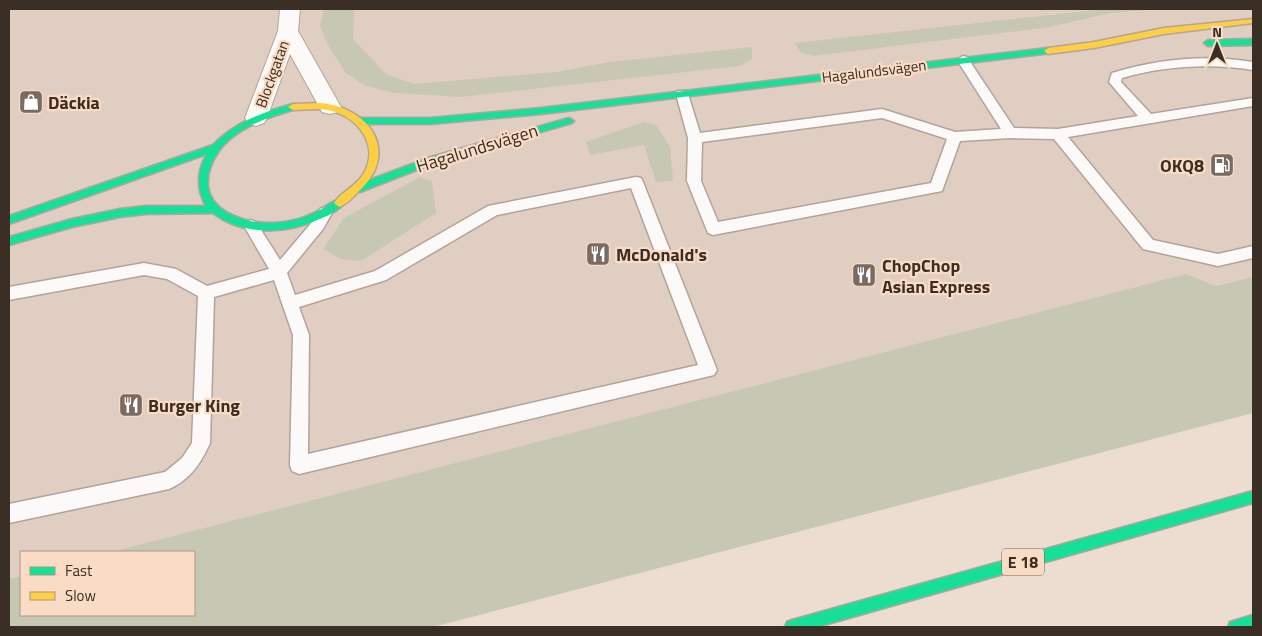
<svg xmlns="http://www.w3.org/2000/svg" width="1262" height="636" font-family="'Titillium Web',sans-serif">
<rect width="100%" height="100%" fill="#edddd1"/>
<!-- industrial -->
<path fill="#e0cec2" d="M9,9H1253V277L1216,286L1186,274L111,552H21V576L9,579Z"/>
<!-- green -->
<path fill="#c6c8b3" d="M324,9H354L353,39L386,74L414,84L557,72L610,62L752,47V59L740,66L461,97L395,93L366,86L346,73L329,47L320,26Z
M1105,9H1157L1110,13L1050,27L813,56L800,52L795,43Z
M644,122L656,125L670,147L673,181L656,182L644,145L590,155L586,142Z
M420,177L432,181L436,213L361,261L341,259L323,249L344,218Z
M1186,274L1216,286L1253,277V413L433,627H9V579L21,576V615H194V552H111Z"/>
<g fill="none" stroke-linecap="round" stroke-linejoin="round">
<defs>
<path id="lane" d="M963,56L967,57L1014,128L1058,129L1138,116L1109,82L1112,73C1157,59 1207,54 1253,62V70C1211,63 1163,66 1122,78L1121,82L1151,114L1253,98V106L1068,137L1153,240L1218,254L1253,246V258L1218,266L1143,249L1054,139L1010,138L960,141L942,191L713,235L708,233L687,181L688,138L676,94L677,91H687L688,94L700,133L882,109L955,132L1001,129L957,60ZM882,118L947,139L931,183L718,222L701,181L702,142Z
M636,177L641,178L643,182L717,370L714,375L299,474L292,471L290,465L293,335L274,280L214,297L210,443C201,463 190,480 169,489L9,523V504L165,472L182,458L192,443L198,296L167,279L144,275L9,300V287L144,263L176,269L207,286L269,269L244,226L246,222L251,220L256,222L280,260L313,221L320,209L325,207L330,209L332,213L323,229L287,273L295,295L375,271L488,206ZM631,188L698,365L308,454L309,335L299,307L386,280L497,215Z"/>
<path id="street" d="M280,9H300L298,31L341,107L338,112L330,114L322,112L290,54L267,118L264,123L256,126L248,123L245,118L278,31Z"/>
<path id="fast" d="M1253,39V45L1208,46L1204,43L1208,40Z
M1048,48L1052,51L1051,53L541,114L430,124H361L356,121L361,118H430L541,108Z
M293,104L298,107L296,109C273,116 249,123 230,139C214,152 200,180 213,200C222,213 241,220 256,222C276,225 298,221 316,212C324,209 334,198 343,200L344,203C339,210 330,215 322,218C288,234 244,237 213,213L146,214L120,217L72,227L9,245V237L72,219L120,209L146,206H206C196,189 197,170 207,154L9,224V216L213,145C235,122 263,112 293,104Z
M569,118L574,121L572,123L437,162L360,192L355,188L356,185L431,157Z
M1253,491V503L817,627H785L787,622L792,620Z
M1253,615V627H1228L1230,622Z"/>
<path id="slow" d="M1253,19V23L1164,34L1094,48L1048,54L1044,51L1048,48L1094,42L1164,28Z
M319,103C368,106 401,151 360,190C354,196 347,204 339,207L334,203C342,191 357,186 364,173C380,144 357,116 328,110C317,108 304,110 293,110L288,107L293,104Z"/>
</defs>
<!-- lane casing -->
<use href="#lane" stroke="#b1a49b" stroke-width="3"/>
<!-- street casing -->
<use href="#street" stroke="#b1a49b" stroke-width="2"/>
<!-- fast casing -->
<use href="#fast" stroke="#b1a49b" stroke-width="3"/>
<!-- slow casing -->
<use href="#slow" stroke="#b1a49b" stroke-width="3"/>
<!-- lane -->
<use href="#lane" fill="#fcfaf8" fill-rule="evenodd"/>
<!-- street -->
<use href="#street" fill="#fcfaf8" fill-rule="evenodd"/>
<!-- fast -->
<use href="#fast" fill="#16e098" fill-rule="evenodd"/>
<!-- slow -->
<use href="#slow" fill="#ffcf43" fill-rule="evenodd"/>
</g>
<!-- icons -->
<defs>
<symbol id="shop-square" viewBox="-11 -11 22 22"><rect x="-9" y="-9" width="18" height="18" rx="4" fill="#796b61" stroke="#fadbc4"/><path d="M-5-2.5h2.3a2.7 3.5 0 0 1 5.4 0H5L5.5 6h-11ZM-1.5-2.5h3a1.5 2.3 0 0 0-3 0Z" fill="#fff"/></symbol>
<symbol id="fuel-square" viewBox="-11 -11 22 22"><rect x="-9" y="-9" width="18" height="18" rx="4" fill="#796b61" stroke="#fadbc4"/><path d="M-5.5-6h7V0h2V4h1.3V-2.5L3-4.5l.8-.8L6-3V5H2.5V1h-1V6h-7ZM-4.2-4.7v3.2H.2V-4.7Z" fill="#fff"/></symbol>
<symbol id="restaurant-square" viewBox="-11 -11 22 22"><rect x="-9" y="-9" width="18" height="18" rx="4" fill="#796b61" stroke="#fadbc4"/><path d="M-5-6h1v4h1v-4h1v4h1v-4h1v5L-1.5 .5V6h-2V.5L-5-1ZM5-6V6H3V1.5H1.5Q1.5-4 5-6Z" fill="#fff"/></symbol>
</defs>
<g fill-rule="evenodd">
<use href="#shop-square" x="17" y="88" width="28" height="28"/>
<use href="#fuel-square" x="1208" y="151" width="28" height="28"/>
<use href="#restaurant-square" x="584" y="240" width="28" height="28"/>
<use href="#restaurant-square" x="850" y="261" width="28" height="28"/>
<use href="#restaurant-square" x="117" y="391" width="28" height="28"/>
</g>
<g text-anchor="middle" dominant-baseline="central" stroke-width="4.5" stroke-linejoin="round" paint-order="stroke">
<!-- far-street labels -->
<g font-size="15" fill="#3a2e25" stroke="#fadbc4">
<text transform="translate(874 71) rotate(-7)">Hagalundsvägen</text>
<text transform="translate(272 74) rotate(-70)">Blockgatan</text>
</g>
<!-- shield labels -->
<rect fill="#fadbc4" stroke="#746255" stroke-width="1" x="1002" y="548.5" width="42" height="27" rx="4"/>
<g font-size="16" font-weight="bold" fill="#3a2e25">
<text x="1023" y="562">E 18</text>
</g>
<!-- poi labels -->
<g font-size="18" font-weight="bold" fill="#3a2e25" stroke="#fadbc4" text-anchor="start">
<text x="48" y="102">Däckia</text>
<text x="1204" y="165" text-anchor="end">OKQ8</text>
<text x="616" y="254">McDonald's</text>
<text x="882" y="265">ChopChop<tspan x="882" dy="21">Asian Express</tspan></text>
<text x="148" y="405">Burger King</text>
</g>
<!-- street labels -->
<g font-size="18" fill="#3a2e25" stroke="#fadbc4">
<text transform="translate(477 148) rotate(-17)">Hagalundsvägen</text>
</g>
</g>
<!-- border -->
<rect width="1262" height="636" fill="none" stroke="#3a2e25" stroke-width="20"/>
<!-- legend -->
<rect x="20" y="551" width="175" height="65" fill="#fadbc4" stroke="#ad9684"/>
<rect x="30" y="567" width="25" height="8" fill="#16e098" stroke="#ad9684"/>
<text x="65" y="576" font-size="15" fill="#3a2e25">Fast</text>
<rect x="30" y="592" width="25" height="8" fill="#ffcf43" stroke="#ad9684"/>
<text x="65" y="601" font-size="15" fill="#3a2e25">Slow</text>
<!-- north arrow -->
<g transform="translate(1217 45)" stroke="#fadbc4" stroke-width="4" paint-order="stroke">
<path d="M0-4L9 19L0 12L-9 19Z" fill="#3a2e25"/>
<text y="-8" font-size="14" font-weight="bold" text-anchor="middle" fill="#3a2e25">N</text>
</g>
</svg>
